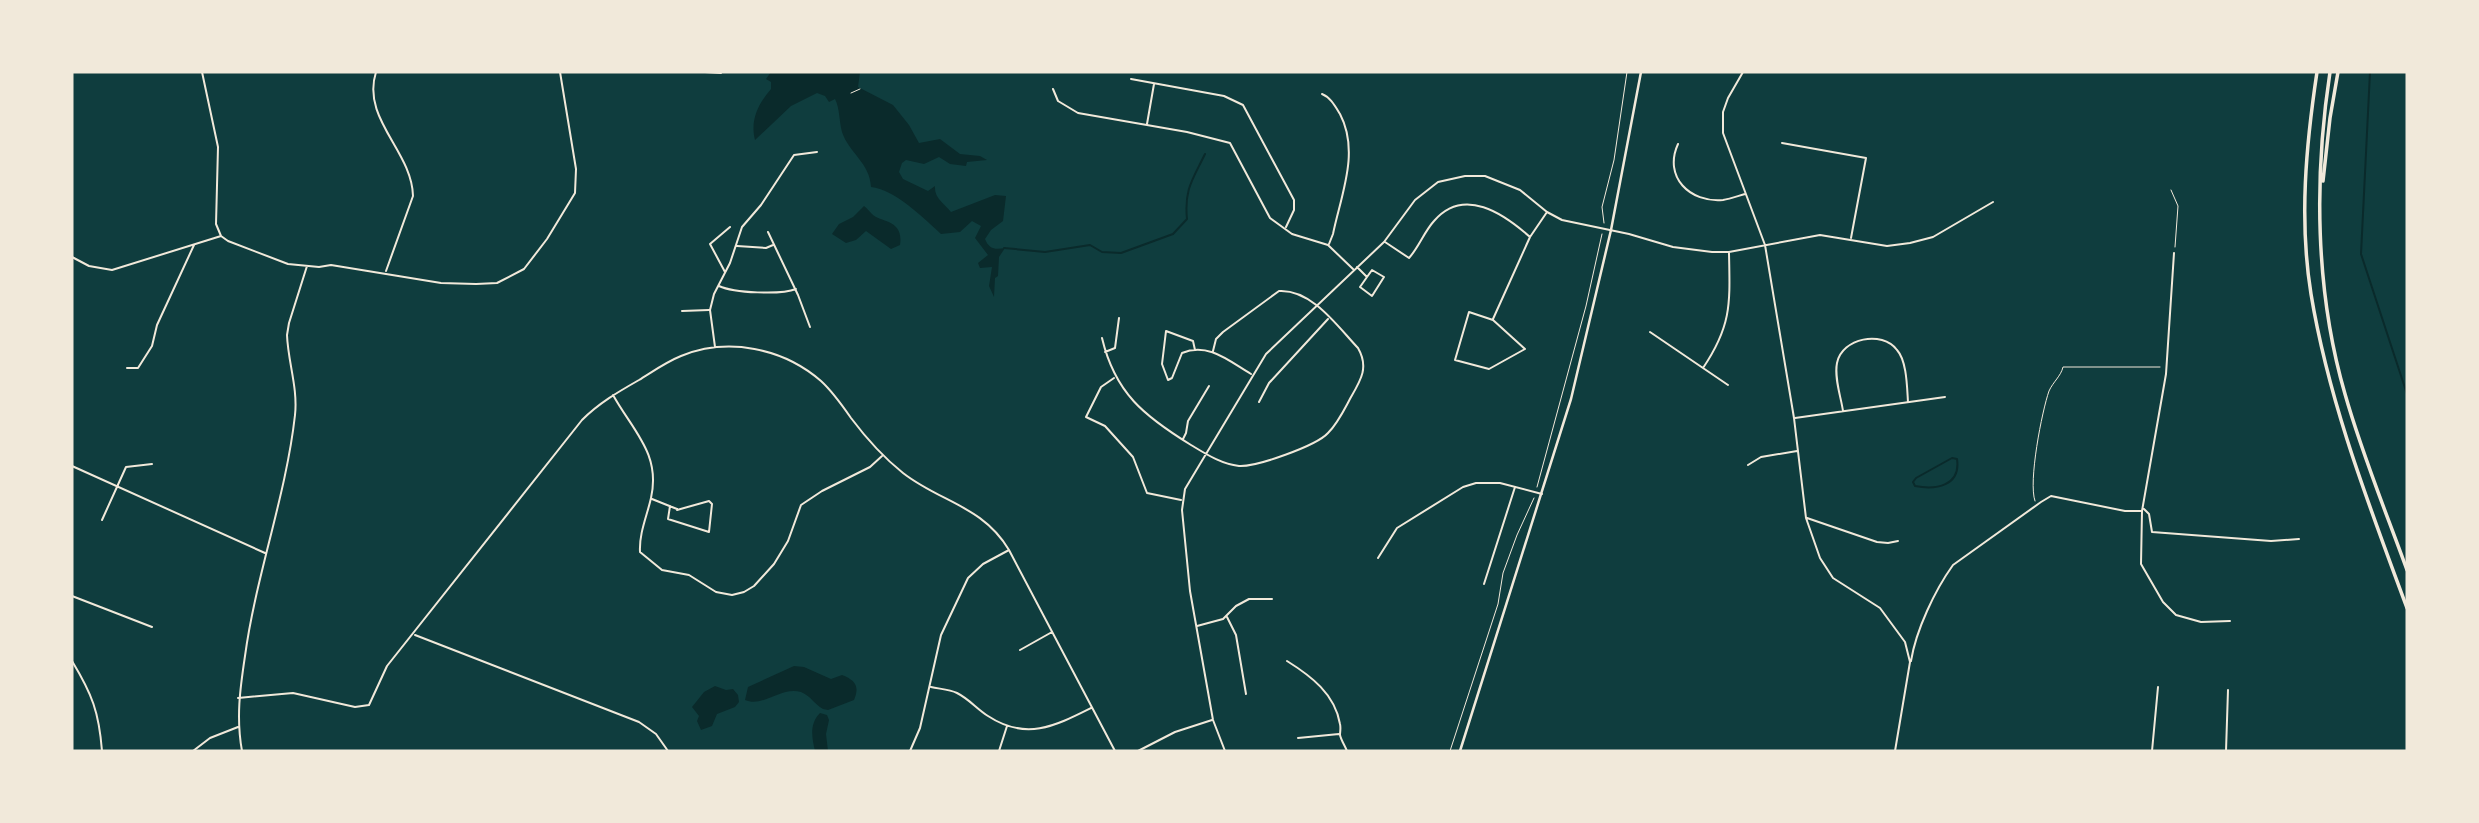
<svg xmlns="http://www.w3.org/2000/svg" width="2479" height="823" font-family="Raleway,sans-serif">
<rect width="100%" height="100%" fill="#0f3d3e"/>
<!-- water -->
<path fill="#0a2a2b" d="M771,72H860L858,87L893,105L909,125L919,143L940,139L960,154L980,156L987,160L967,162L966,166L950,164L939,157L924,164L906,160L902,163L899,172L903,179L928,191L935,186C934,198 944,203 951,212L995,195L1006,196L1003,221L991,230L985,239C989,249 995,250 1005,248L999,257L998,276L995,278L994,297L989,286L992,267L980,268L978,263L988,255L975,238L981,226L972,221L960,232L941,234C924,218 894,189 871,187C870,163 849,153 842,132C839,121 840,109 835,99L829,102L825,96L817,93L791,106L755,140C750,120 758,104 771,89V82L766,79Z
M864,206C867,208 869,211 872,214C881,223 904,219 900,245L891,249L866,231L856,240L846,243L832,234L839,224L853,217Z
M794,666L804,667L831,679L842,675C855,680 860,686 854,700L828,710L823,709C814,704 811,696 801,692C781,686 763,708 745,700L748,687Z
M715,686L726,690L733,689L738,695L739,702L735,707L717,714L712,726L701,730L697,721L699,716L692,707L704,692Z
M820,713L827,715L829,720L826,734L828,751H815C812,738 809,724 820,713Z"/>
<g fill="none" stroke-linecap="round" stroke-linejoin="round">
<!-- stream -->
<path stroke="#0a2a2b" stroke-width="2" d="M2370,72L2361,254L2407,394
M1004,248L1045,252L1090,245L1102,252L1121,253L1173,234L1187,219C1184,189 1193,179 1205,154
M1952,458L1957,459C1961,486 1936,490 1915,486L1913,482L1916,478Z"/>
<!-- path -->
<path stroke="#f1e9da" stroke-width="1" d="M851,93L860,89
M2171,190L2178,206L2175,247
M1604,223L1602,207L1614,160L1627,72
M1537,487L1586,306L1602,234
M2035,501C2028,482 2042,411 2049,391C2053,382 2061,376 2063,367H2160
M1450,751L1498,604L1503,573L1517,535L1534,498"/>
<!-- minor -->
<path stroke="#f1e9da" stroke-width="2" d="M202,72L218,147L216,224L221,236L228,241L288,264L319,267L331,265L441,283L476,284L497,283L524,269L547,239L575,193L576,169L560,72
M376,72C361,119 412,151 413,196L386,271
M705,72L721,73
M1743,72L1728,98L1723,112V133L1765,245L1794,418L1806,518L1820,558L1833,578L1880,608L1905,642L1910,662L1895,751
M1131,79L1224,96L1243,105L1294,200V210L1286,227
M1053,89L1058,101L1078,113L1187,132L1230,143L1270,218L1292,234L1328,245L1353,269
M1322,94C1330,97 1335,106 1340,114C1360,152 1341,195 1333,234L1329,244
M1147,124L1154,84
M1782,143L1866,158L1851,238
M1678,144C1663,177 1690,203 1723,200C1730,199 1738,196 1745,194
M768,232L798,295L810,327
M1385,242L1409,258C1419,247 1424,232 1434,221C1464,186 1504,214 1530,237
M737,246L766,248L773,245
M2174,253L2166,374L2142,511L2141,564L2163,602L2176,615L2201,622L2230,621
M72,257L89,266L112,270L221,236
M1357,267L1367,277L1360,287L1372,296L1384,277L1372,270L1367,277
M725,272L710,244L730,227
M719,286C734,293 781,295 796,289
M682,311L709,310
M1469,312L1493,320L1525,349L1489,369L1455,360Z
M1493,319L1530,237L1547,212
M1650,332L1728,385
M1102,338C1115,393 1144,416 1191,445C1206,454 1221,464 1239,466C1256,467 1316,446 1328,433C1338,423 1344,410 1351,397C1361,380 1369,367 1358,348C1338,327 1312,289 1279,291L1223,332L1216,339L1213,351
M715,347L710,310L714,294L730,263L742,227L761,205L794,155L817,152
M1195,350L1193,341L1166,331L1162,364L1168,380L1172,378L1182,353C1208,342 1229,361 1251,374
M1105,352L1115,348L1119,318
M127,368H138L152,346L157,325L194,245
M1703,368C1732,325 1730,303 1729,253
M1114,378L1101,387L1086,417L1105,426L1133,457L1147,493L1181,500
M613,395C633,431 661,454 651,498C647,516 639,533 640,552L662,570L689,575L716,592L732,595L744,592L754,586L774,564L788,541L801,505L822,491L870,467L882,456
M1259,402L1269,383L1328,319
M1843,411C1841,397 1834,378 1837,363C1842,338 1882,330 1897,350C1907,361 1907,388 1908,402
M1795,418L1945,397
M1183,439L1186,433L1188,421L1209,386
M1748,465L1761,457L1797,451
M72,466L265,553
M652,499L677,509V510L709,501L712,504L709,532L668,519L670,506
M2144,509L2149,514L2152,532L2271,541L2299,539
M1807,518L1877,542L1888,543L1898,541
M102,520L126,467L152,464
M1378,558L1397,528L1463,487L1476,483H1500L1542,494
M1484,584L1515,487
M72,596L152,627
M1227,617L1236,635L1246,694
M1197,626L1223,619L1236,606L1249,599H1272
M415,635L639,722L656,734L668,751
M1020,650L1052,632
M72,661C92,694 99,712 102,751
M1287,661C1311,676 1335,694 1340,724C1341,728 1340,732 1340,735C1341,740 1345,746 1347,751
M1911,661C1916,630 1935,590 1953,565L2041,502L2051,496L2125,511H2142
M931,687C939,689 949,689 957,693C969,699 977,709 988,716C1026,741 1055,726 1091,708
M238,698L293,693L355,707L369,705L387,666L582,420C599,403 618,392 639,380C652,372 666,362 681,356C728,337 783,348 821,381C833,392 842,405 851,418C866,438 883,457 903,473C940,502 983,506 1009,550L1115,751
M1298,738L1339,734
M193,751L210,738L238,727
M242,751C236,718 240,689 245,656C256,575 286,496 295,415C298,388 288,362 287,335L289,323L307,266
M910,751L920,728L941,635L968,578L983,564L1009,550
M999,751L1007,726
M1138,751L1175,732L1212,720
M1225,751L1213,720L1190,591L1182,510L1185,489L1266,354L1384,242L1415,200L1438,182L1465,176H1485L1520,190L1547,212L1562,220L1629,234L1673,247L1712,252H1729L1820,235L1887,246L1910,243L1933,237L1993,202
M2152,751L2158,687
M2226,751L2228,690"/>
<!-- secondary -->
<path stroke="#f1e9da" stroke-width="2.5" d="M1460,751L1571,399L1611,230L1641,72"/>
<!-- motorway -->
<path stroke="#f1e9da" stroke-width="3.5" d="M2317,72C2306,145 2299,220 2311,294C2329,403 2369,505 2407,608
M2330,72C2314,177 2315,291 2345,394C2362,454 2386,512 2407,570
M2323,181L2330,118L2338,72"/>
</g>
<!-- border -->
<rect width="2479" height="823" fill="none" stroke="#f1e9da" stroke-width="147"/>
</svg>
